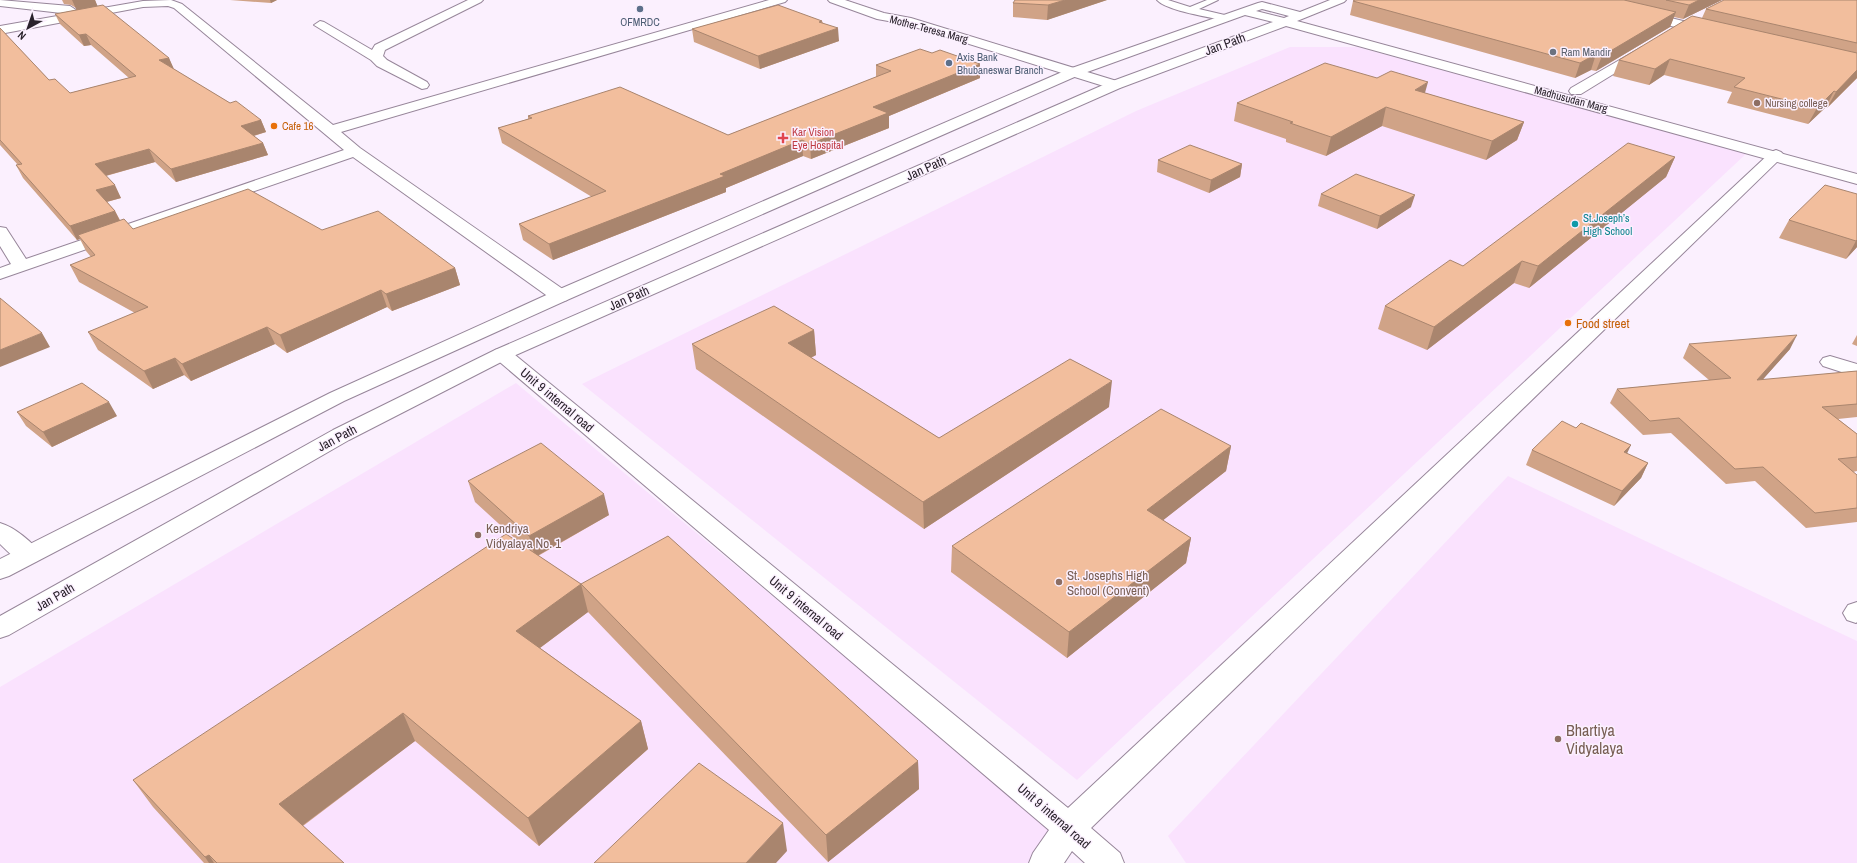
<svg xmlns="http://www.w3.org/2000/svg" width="1857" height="863" font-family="'Archivo Narrow',sans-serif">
<rect width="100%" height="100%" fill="#fbf0fe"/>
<!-- built -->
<path fill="#fae2fe" d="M1290,47H1357L1748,152L1077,780L582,384L1136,111Z
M516,383L1054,830L1028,863H0V687Z
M1508,476L1857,641V863H1186L1168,836Z"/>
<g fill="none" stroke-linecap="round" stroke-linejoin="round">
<defs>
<path id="service" d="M1157,0H1168L1190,7L1207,0H1218L1199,9L1229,16L1230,18L1226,21C1210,17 1167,11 1157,0Z"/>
<path id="minor" d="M0,0L70,6L76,10L70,14L0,6Z
M468,0H483L481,2L385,50L383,56L387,60L427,82L429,85L427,88L422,89L377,66L371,60L314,25L320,21L324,22L372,50L375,45Z
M769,0H787L785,2L341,132L360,148L567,292L569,296L567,300L560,302L553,300L353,157L0,279V268L11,264L0,246V227L6,228L26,259L344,150L174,8L168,6L143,7L0,34V26L143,1L171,0L182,4L333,125Z
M1642,11L1712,28L1714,31L1708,35L1638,18L1636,15Z
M1642,47L1646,48L1648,51L1646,54L1581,94H1571L1569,91L1571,88Z
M1776,150L1781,152L1784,155L1781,158L1091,828L1120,853L1124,863H1085L1072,851L1064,863H1029L1033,853L1049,830L495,358L492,354L495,350L502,348L509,350L1068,808L1771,152Z
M1830,356L1857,364V377L1823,366L1820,362L1823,358Z
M0,523C14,527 33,542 41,555L37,561C19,566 12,555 0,544Z
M1857,602V622L1856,623L1847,620L1843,613L1848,605Z"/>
<path id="tertiary" d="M828,0H845L884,13L911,18L1120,82L1122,85L1120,88H1110L905,24L877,19L830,2Z"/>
<path id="secondary" d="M1330,0H1346L1344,2L1297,21L1857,174V184L1286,26L1120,88L509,358L349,440L9,635L0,638V616L333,430L495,350L1110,82L1273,22L1245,15L1079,75L567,300L344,401L9,576L0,579V559L330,393L553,292L1069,69L1258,3L1262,2L1300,12ZM1262,9L1289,16L1284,18L1256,11Z"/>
</defs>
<!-- service casing -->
<use href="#service" stroke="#97869a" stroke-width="2"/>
<!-- minor casing -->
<use href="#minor" stroke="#97869a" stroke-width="2"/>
<!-- tertiary casing -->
<use href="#tertiary" stroke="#97869a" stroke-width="2"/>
<!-- secondary casing -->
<use href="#secondary" stroke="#97869a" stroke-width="2"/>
<!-- service -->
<use href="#service" fill="#fff" fill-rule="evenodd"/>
<!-- minor -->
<use href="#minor" fill="#fff" fill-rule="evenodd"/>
<!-- tertiary -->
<use href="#tertiary" fill="#fff" fill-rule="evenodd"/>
<!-- secondary -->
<use href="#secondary" fill="#fff" fill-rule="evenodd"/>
</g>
<!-- wall -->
<path fill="#d0a387" d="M62,0H95L97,6L169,58L173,69L230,103L261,120L266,132L254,136L263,143L268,155L176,182L155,162L106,176L121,198L107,202L115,211L120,220L133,229L322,230L455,268L460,285L392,311L387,307L287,353L275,344L191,381L184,375L153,389L98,350L88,332L135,313L79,282L70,265L91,257L86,251L80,239L77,240L23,178L16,165H18L0,145V28L49,80L70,93L129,78L91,45L84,46L60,24L55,14L76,10V8L71,5L64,4Z
M230,0H277L271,3Z
M1107,0L1047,20L1013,17V3Z
M1355,0H1722L1683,19L1674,17L1670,27L1596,71L1591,70L1575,78L1350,15L1353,1Z
M1857,0V78L1827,108L1826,107L1808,124L1727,103L1732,92L1664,75L1649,85L1613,76L1619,60L1702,18L1706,9Z
M822,21L823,23L839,41L760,69L694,42L692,29Z
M980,64V78L889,116V128L811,159L803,156L726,188V192L553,260L523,240L519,224L592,197L502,143L498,128L528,119V116L728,135L876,77V65Z
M1425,93L1524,122L1517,140L1486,160L1382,126L1326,156L1286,142V139L1234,121L1237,103Z
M1675,157L1666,177L1529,288L1514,283L1427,350L1378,329L1385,306Z
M1158,160L1242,164L1240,177L1209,193L1157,172Z
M1321,194L1411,207L1377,229L1318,206Z
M1857,194V247L1846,259L1779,238L1789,220Z
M814,330L816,355L811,358L939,438L1109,407L924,529L696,369L692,344Z
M1857,335V346L1852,344Z
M1689,344L1790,349L1762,380L1857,371V417L1838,419L1857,434V471L1853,472L1857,475V522L1806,528L1755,481L1726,484L1671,433L1643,435L1610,403L1617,389L1709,380L1683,358Z
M17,412L117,416L52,447L26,426Z
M1231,446L1226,471L1163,520L1191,538L1186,563L1067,658L951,572L952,546Z
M1532,450L1627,454L1648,463L1641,478L1614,506L1526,465Z
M468,481L609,515L538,556L581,584L918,761L919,789L828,862L588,612L540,648L641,721L648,749L539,846L415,741L303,826L344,863H204L153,807L133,780L520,543L475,502Z"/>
<!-- shaded-wall -->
<path fill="#a9856e" d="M72,0H95L98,7L77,11Z
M270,0H277L271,3Z
M1065,0H1107L1047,20L1048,5Z
M1699,0H1722L1683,19L1689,5Z
M1676,12L1670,27L1596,71L1602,56Z
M838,28L839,41L760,69L758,56Z
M86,34L91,45L84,46L79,35Z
M1596,54L1591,70L1575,78L1580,63Z
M169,58L174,69L159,60Z
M1670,59L1664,75L1649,85L1655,69Z
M980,64V78L889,116V128L811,159L810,144L873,107Z
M1857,70V78L1827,108L1836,92Z
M1428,82L1423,100L1415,90Z
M1834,91L1826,107L1808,124L1817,108Z
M1386,107L1382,126L1326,156L1331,137Z
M261,120L266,132L246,138L241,126Z
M1524,122L1517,140L1486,160L1492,141Z
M802,140L803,156L726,188V192L553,260L549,244Z
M263,143L268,155L176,182L171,169Z
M149,149L155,162L101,177L95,164Z
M1675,157L1666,177L1529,288L1538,266Z
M1242,164L1240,177L1209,193L1211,180Z
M115,185L121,198L102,203L96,190Z
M1415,195L1411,207L1377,229L1380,216Z
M115,211L122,225L78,235L80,239L77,240L70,226Z
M1857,240V247L1846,259L1856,241Z
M1522,261L1514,283L1427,350L1434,327Z
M455,268L460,285L392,311L386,294Z
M381,290L387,307L287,353L280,335Z
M267,327L275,344L191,381L182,364Z
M814,330L816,355L790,368L788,343Z
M42,333L50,347L0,367V350Z
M1797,335L1790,349L1749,395L1757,380Z
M175,358L184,375L153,389L144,371Z
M1112,381L1109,407L924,529L923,502Z
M109,402L117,416L52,447L43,432Z
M1631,445L1624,460V452Z
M1231,446L1226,471L1143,536L1147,510Z
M1648,463L1641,478L1614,506L1622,491Z
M604,494L609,515L535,557L529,536Z
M1191,538L1186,563L1067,658L1069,632Z
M581,584L588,612L525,659L516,631Z
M403,713L415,741L295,831L279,804Z
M641,721L648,749L539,846L528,818Z
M918,761L919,789L828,862L826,835Z
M783,823L787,851L776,863H746Z
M209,855L214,863H209L205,857Z"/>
<!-- building -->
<path fill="#f2be9d" stroke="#a9856e" d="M1015,0H1065L1048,5L1013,3Z
M1355,0H1624L1676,12L1602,56L1596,54L1580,63L1353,1Z
M1666,0H1699L1689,5Z
M1724,0H1857V43L1706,9Z
M103,5L169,58L159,60L230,103L236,101L261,120L241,126L263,143L171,169L149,149L95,164L115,185L96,190L115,211L70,226L16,165L22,164L0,140V28L49,80L55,79L70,93L136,76L86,34L79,35L55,14Z
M778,5L822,21L819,22L838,28L758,56L692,29Z
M1692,16L1857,53V70L1836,92L1834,91L1817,108L1734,87L1745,78L1670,59L1655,69L1619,60Z
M920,49L932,53L940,50L980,64L873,107L888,113L810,144L802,140L720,174L725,176L549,244L519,224L606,191L498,128L532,118L528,116L620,87L728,135L891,71L876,65Z
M1325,63L1377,78L1391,71L1428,82L1415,90L1524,122L1492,141L1386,107L1331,137L1290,123L1293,122L1237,103Z
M1628,143L1675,157L1538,266L1522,261L1434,327L1385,306L1450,260L1463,266Z
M1190,145L1242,164L1211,180L1158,160Z
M1356,174L1415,195L1380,216L1321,194Z
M1825,185L1857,194V240L1856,241L1789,220Z
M248,189L322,230L378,211L455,268L386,294L381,290L280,335L267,327L182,364L175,358L144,371L88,332L148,307L70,265L95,255L78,235L124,219L133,229Z
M0,298L42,333L0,350Z
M774,306L814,330L788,343L939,438L1070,359L1112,381L923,502L692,344Z
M1797,335L1757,380L1857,371V404L1822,407L1857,434V457L1838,459L1857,475V508L1815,513L1763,467L1735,469L1679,418L1650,421L1617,389L1731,378L1689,344Z
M82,383L109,402L43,432L17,412Z
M1161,409L1231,446L1147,510L1191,538L1069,632L952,546Z
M1562,421L1576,428L1581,423L1631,445L1624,452L1648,463L1622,491L1532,450Z
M541,443L604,494L529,536L468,481Z
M506,534L581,584L516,631L641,721L528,818L403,713L279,804L344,863H217L209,855L205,857L133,780Z
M668,536L918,761L826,835L581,584Z
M699,763L783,823L746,863H594Z"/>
<!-- markers -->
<g fill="#5c6f8a" stroke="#fbf0fe" stroke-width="1.5">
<circle cx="640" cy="9" r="4"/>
<circle cx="949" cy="63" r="4"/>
</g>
<circle fill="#6b7280" stroke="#fbf0fe" stroke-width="1.5" cx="1553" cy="52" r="4"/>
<g fill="#8d6e63" stroke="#fbf0fe" stroke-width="1.5">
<circle cx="1757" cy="103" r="4"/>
<circle cx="478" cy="535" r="4"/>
<circle cx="1059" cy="582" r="4"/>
<circle cx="1558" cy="739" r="4"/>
</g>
<g fill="#e8710a" stroke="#fbf0fe" stroke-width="1.5">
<circle cx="274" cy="126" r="4"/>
<circle cx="1568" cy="323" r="4"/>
</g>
<path fill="#e0444e" stroke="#fbf0fe" stroke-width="1.5" d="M781 132h4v4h4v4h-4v4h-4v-4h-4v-4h4z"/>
<circle fill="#0f9aa8" stroke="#fbf0fe" stroke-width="1.5" cx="1575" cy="224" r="4"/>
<g text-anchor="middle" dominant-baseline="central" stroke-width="3" stroke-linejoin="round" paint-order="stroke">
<!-- far-service labels -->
<g font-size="11" fill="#4e5e75" stroke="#fbf0fe">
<text x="640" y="22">OFMRDC</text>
<text x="957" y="57" text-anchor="start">Axis Bank<tspan x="957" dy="13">Bhubaneswar Branch</tspan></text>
</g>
<!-- far-street labels -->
<g font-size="11" fill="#29222b" stroke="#fbf0fe">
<text transform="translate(929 29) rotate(15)">Mother Teresa Marg</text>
<text transform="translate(1571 99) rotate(15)">Madhusudan Marg</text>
</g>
<!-- far-worship labels -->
<g font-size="11" fill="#5b616d" stroke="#fbf0fe" text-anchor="start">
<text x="1561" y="52">Ram Mandir</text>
</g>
<!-- far-education labels -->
<g font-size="11" fill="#785e54" stroke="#fbf0fe" text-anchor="start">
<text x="1765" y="103">Nursing college</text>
</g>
<!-- far-food labels -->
<g font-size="11" fill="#c56008" stroke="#fbf0fe" text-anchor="start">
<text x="282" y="126">Cafe 16</text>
</g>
<!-- far-health labels -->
<g font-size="11" fill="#be3a42" stroke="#fbf0fe" text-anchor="start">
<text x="792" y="132">Kar Vision<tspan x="792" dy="13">Eye Hospital</tspan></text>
</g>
<!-- far-culture labels -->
<g font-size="11" fill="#0d838f" stroke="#fbf0fe" text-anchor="start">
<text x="1583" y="218">St.Joseph’s<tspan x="1583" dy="13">High School</tspan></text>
</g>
<!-- street labels -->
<g font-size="13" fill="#29222b" stroke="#fbf0fe">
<text transform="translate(1225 44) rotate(-20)">Jan Path</text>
<text transform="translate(926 168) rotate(-24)">Jan Path</text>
<text transform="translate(629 298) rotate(-24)">Jan Path</text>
<text transform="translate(557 400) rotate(40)">Unit 9 internal road</text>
<text transform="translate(337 438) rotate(-28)">Jan Path</text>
<text transform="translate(55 597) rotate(-30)">Jan Path</text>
<text transform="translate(806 608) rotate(40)">Unit 9 internal road</text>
<text transform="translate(1054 816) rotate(41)">Unit 9 internal road</text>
</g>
<!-- food labels -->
<g font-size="13" fill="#c56008" stroke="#fbf0fe" text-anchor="start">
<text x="1576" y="323">Food street</text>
</g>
<!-- education labels -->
<g font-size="13" fill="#785e54" stroke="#fbf0fe" text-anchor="start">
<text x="486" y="528">Kendriya<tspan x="486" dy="15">Vidyalaya No. 1</tspan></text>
<text x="1067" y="575">St. Josephs High<tspan x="1067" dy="15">School (Convent)</tspan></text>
</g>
<!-- near-education labels -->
<g font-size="16" fill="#785e54" stroke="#fbf0fe" text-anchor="start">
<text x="1566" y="730">Bhartiya<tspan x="1566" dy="18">Vidyalaya</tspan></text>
</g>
</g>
<!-- north arrow -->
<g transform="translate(28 28) rotate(220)" stroke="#fbf0fe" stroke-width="3" paint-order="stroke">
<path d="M0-3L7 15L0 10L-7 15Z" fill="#29222b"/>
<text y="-6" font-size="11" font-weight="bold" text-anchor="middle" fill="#29222b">N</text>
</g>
</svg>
